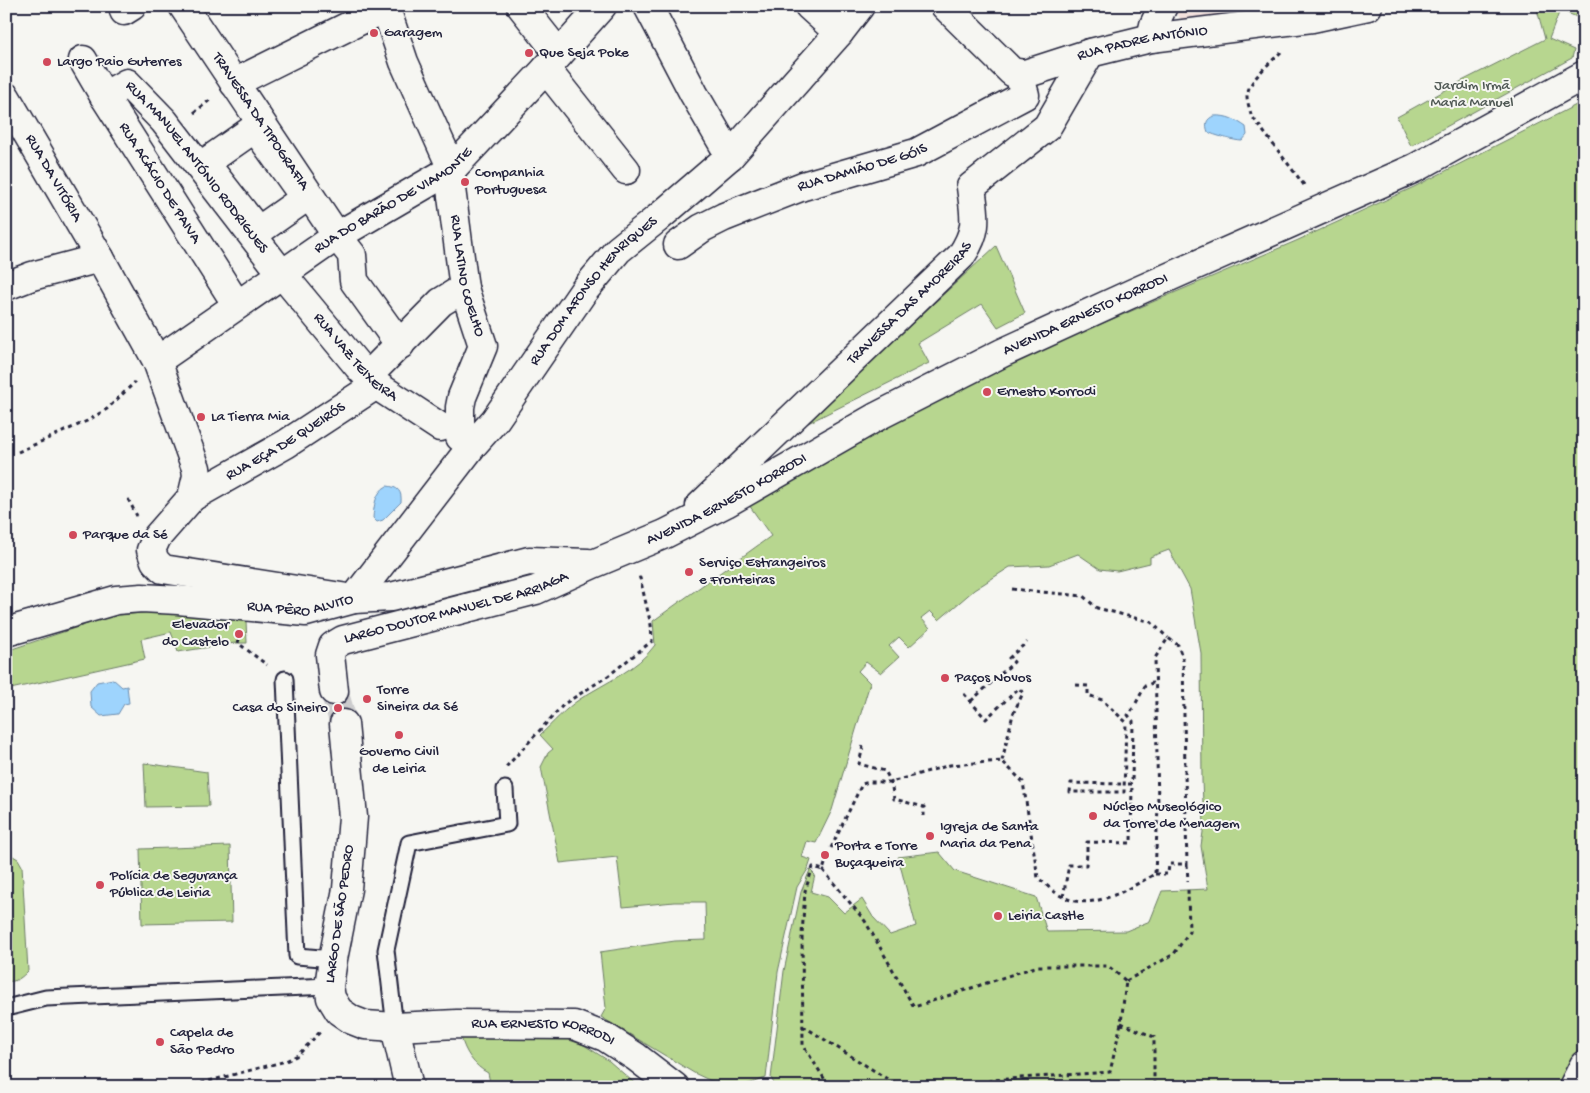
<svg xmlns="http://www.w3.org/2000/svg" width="1590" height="1093" font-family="'Gochi Hand',sans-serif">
<rect width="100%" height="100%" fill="#f6f6f2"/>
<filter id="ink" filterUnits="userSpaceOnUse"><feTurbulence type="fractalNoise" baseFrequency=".02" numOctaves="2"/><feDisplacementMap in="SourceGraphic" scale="10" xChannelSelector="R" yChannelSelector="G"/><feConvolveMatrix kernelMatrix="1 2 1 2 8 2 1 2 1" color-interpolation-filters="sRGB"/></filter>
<g filter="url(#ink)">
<!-- built -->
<path fill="#f3e1dd" d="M1175,6H1293L1241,17L1186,23L1179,17L1175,10Z"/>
<!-- green -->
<path fill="#b7d68f" stroke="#6c7c65" d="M1536,6H1584V20L1560,10L1549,39L1574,50L1572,58L1411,146L1397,117L1462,81L1545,39Z
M1584,101V1087H776L771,1078L784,971L801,892L810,870L815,875L811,892L828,897L844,913L862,899L873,917L890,935L916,926L898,857L939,852L955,871L1036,897L1047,932L1126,931L1150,921L1162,891L1208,889L1201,846L1204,825L1202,781L1201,653L1190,589L1169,550L1150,557V563L1117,571L1100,569L1078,554L1049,565L1010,567L974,590L939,620L930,611L921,618L930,628L909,647L899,637L889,646L899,657L881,673L866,662L858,671L870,683L832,810L816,843L807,841L802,857L811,860L808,869L797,887L778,972L766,1078L739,1087H724L694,1073L601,1017L606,1008L600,952L675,941L706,940L705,902H674L623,907L617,857L560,863L541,767L548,753L553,749L540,735C553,723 566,708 580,699C606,682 637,670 655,645L653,621L771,536L749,505L882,430L1009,363L1296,241L1414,187Z
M996,246L1025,313L998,327L982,304L918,343L929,363L798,428Z
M162,611L246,621L247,643H235L178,652L171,632L141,639L145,659L6,690V651L111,616Z
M144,763L207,772L209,806L146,807Z
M230,846L232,922L142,924L140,849Z
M8,853L18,859L22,866L28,971C22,977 16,983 6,981V854Z
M461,1037H560L584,1045L609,1061L639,1087H491L488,1073C474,1066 465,1052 461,1037Z"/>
<!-- water -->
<path fill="#9ed4fd" stroke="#6c8daf" d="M1214,116C1227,115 1236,120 1246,127L1247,135L1242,141C1235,141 1213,135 1208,132C1205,124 1206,119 1214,116Z
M387,486C398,487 402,491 401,502L383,520L377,522L373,518C374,506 375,492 387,486Z
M113,679L122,687L127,686L129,703L124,704L118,714L101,716L91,707L90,691L97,682Z"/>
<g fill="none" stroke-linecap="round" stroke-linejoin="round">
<!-- street-tunnel -->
<path stroke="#cccccd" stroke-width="28" stroke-dasharray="28 14" stroke-linecap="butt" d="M334,691L344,724"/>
<defs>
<path id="lane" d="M285,679L297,956L333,959
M6,1008L46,998L329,986
M395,1027L386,950L409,843L507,824L505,789"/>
<g id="street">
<path id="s1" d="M183,6L337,236L352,255L354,281L400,345"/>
<path id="s2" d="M385,6L404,62L452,169L450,181L464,288L483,346L462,397L460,407V437"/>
<path d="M521,6L559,54"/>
<path d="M648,6L694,94L730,156"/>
<path d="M809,6L839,33"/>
<path id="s3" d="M945,6L1012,72L1025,74L1090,53L1151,38L1312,18L1368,6"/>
<path d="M124,11L132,6"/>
<path d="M1151,38L1154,25L1163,6"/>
<path id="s4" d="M83,60L104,96L237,305"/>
<path d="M546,69L626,170"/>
<path d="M234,83L385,8"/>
<path id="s5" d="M104,96L127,83L164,121L282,274L358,366L376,385L440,427"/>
<path id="s6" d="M6,97L100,258L157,361L196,468L197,476L192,497L157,537L151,550L155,561L163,569L354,599"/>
<path d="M255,128L305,198L258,231L205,163Z"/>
<path id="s7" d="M678,245L702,228L724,217L803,186L916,153L1025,95L1019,74"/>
<path d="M6,286L32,276L100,258"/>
<path id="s8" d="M157,361L337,236L452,169L546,69L602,6"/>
<path d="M368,376L441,302L464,288"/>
<path id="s9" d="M192,497L286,444L376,385"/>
<path id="s10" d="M700,506L961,256C979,229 975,218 971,187L1047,127L1090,53"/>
<path id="s11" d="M354,599L472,446L495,420L583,292L618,250L658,218L730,156L839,33L860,6"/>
<path id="s12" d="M6,632L116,600L142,598L178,600L306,612L354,599L391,597L529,561L588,563"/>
<path id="s13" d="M334,691L330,655L333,646L343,640L536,590L593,564L665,534L726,503L878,416L1002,353L1133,293L1415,168L1584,75"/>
<path id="s14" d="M344,724L353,817L347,889L333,959L329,986L331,998L339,1011L352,1020L365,1025L395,1027L457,1024L574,1025L605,1037L636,1057L675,1087"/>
<path d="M395,1027L409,1087"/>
<path d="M1573,1087L1584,1065"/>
</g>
</defs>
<!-- lane casing -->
<use href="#lane" stroke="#22223b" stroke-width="19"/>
<!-- street casing -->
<use href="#street" stroke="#22223b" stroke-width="31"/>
<!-- path -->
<path stroke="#22223b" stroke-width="3" stroke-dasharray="4 4" stroke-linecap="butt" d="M1281,52C1271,62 1247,82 1247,96C1247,102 1250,109 1251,115L1304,185
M194,113L211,99
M18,452L87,421L107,409L135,382
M128,499L137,516
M1012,589L1083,596L1097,608L1151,622L1168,638
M239,639L238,643L267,665
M1076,685L1088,686V695L1102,700L1126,722L1124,792H1070L1071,783L1121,784
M964,694L986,719L1019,688L1023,693L1013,714L1002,761
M971,701L1014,662L1009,658L1027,642
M1136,703L1145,686L1155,682
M863,746L859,764L885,771L891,782L894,799L924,807V816
M506,767L564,704L608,676L652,641L651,625L640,578L637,579
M1128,784H1132L1133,721L1128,715L1133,708
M831,848L862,784L869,782H891L950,765L1002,761L1023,782L1038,878C1046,884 1054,893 1063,897C1094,912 1129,888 1155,874L1158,806L1155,658L1168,638L1178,645L1183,660L1186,825H1204
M1087,851V842L1131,843L1132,784
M825,864L823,870L813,867L805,891L802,935L803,1045L827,1083V1087
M1187,864L1188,881
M823,870L865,921L914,1007L1038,966H1108L1126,981L1121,1023L1110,1072L992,1080L973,1087
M1155,874H1168L1169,864H1187L1186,825
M1063,897L1069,865H1086L1087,853
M1126,981L1174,954L1189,932L1188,890
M1121,1023L1154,1037V1087
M803,1026L900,1087
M186,1087L286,1061L298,1055L320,1032"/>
<!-- lane -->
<use href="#lane" stroke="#f6f6f2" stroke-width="15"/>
<!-- street -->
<use href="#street" stroke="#f6f6f2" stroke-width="28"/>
</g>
</g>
<!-- markers -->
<g fill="#d1495b" stroke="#f6f6f2" stroke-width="2">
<circle cx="374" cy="33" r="5"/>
<circle cx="529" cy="53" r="5"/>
<circle cx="47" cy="62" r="5"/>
<circle cx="465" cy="182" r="5"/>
<circle cx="987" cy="392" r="5"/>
<circle cx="201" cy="417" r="5"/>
<circle cx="73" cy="535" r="5"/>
<circle cx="689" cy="572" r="5"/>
<circle cx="239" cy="634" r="5"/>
<circle cx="945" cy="678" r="5"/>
<circle cx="367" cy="699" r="5"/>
<circle cx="338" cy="708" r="5"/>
<circle cx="399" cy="735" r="5"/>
<circle cx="1093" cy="816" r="5"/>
<circle cx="930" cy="836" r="5"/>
<circle cx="825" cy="855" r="5"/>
<circle cx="100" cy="885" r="5"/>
<circle cx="998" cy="916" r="5"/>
<circle cx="160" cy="1042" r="5"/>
</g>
<g text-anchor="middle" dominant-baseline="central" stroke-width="4" stroke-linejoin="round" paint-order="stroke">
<!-- poi labels -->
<g font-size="15" fill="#22223b" stroke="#f6f6f2" text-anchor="start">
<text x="384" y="33">Garagem</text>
<text x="539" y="53">Que Seja Poke</text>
<text x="57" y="62">Largo Paio Guterres</text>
<text x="475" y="173">Companhia<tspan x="475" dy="17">Portuguesa</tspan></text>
<text x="997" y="392">Ernesto Korrodi</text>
<text x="211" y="417">La Tierra Mia</text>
<text x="83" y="535">Parque da Sé</text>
<text x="699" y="563">Serviço Estrangeiros<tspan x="699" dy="17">e Fronteiras</tspan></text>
<text x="229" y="625" text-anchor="end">Elevador<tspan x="229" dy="17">do Castelo</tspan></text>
<text x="955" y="678">Paços Novos</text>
<text x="377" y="690">Torre<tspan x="377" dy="17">Sineira da Sé</tspan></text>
<text x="328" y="708" text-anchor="end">Casa do Sineiro</text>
<text x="399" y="752" text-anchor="middle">Governo Civil<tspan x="399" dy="17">de Leiria</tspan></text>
<text x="1103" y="807">Núcleo Museológico<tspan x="1103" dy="17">da Torre de Menagem</tspan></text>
<text x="940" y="827">Igreja de Santa<tspan x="940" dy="17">Maria da Pena</tspan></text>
<text x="835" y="846">Porta e Torre<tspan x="835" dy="17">Buçaqueira</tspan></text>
<text x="110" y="876">Polícia de Segurança<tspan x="110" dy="17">Pública de Leiria</tspan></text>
<text x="1008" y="916">Leiria Castle</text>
<text x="170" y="1033">Capela de<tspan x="170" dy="17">São Pedro</tspan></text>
</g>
<!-- street labels -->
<g font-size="15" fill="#22223b" stroke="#f6f6f2">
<text stroke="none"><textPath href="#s3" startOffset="229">RUA PADRE ANTÓNIO</textPath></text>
<text stroke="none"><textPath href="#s1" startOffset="139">TRAVESSA DA TIPOGRAFIA</textPath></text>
<text stroke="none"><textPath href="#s7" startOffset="201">RUA DAMIÃO DE GÓIS</textPath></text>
<text stroke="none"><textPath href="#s5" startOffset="136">RUA MANUEL ANTÓNIO RODRIGUES</textPath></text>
<text stroke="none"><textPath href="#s6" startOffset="94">RUA DA VITÓRIA</textPath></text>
<text stroke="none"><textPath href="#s4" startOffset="145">RUA ACÁCIO DE PAIVA</textPath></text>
<text stroke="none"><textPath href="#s8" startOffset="286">RUA DO BARÃO DE VIAMONTE</textPath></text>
<text stroke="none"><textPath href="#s2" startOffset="285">RUA LATINO COELHO</textPath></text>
<text stroke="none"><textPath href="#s11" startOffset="391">RUA DOM AFONSO HENRIQUES</textPath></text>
<text stroke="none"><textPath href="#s10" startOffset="292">TRAVESSA DAS AMOREIRAS</textPath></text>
<text stroke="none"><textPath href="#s13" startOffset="872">AVENIDA ERNESTO KORRODI</textPath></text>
<text stroke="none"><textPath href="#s5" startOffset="384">RUA VAZ TEIXEIRA</textPath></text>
<text stroke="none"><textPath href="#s9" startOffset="109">RUA EÇA DE QUEIRÓS</textPath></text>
<text stroke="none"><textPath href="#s13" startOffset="468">AVENIDA ERNESTO KORRODI</textPath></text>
<text stroke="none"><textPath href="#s12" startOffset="300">RUA PÊRO ALVITO</textPath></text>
<text stroke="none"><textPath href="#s13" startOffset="175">LARGO DOUTOR MANUEL DE ARRIAGA</textPath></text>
<text transform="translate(340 914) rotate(-82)">LARGO DE SÃO PEDRO</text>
<text stroke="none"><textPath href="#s14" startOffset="501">RUA ERNESTO KORRODI</textPath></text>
</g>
<!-- park labels -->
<g font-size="15" fill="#4f5854" stroke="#f6f6f2">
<text x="1472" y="86">Jardim Irmã<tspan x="1472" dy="17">Maria Manuel</tspan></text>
</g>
</g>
<!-- margin -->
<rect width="1590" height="1093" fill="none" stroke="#f6f6f2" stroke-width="25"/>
<rect x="12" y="12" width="1565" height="1068" fill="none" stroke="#22223b" stroke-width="2" filter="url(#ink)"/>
</svg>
